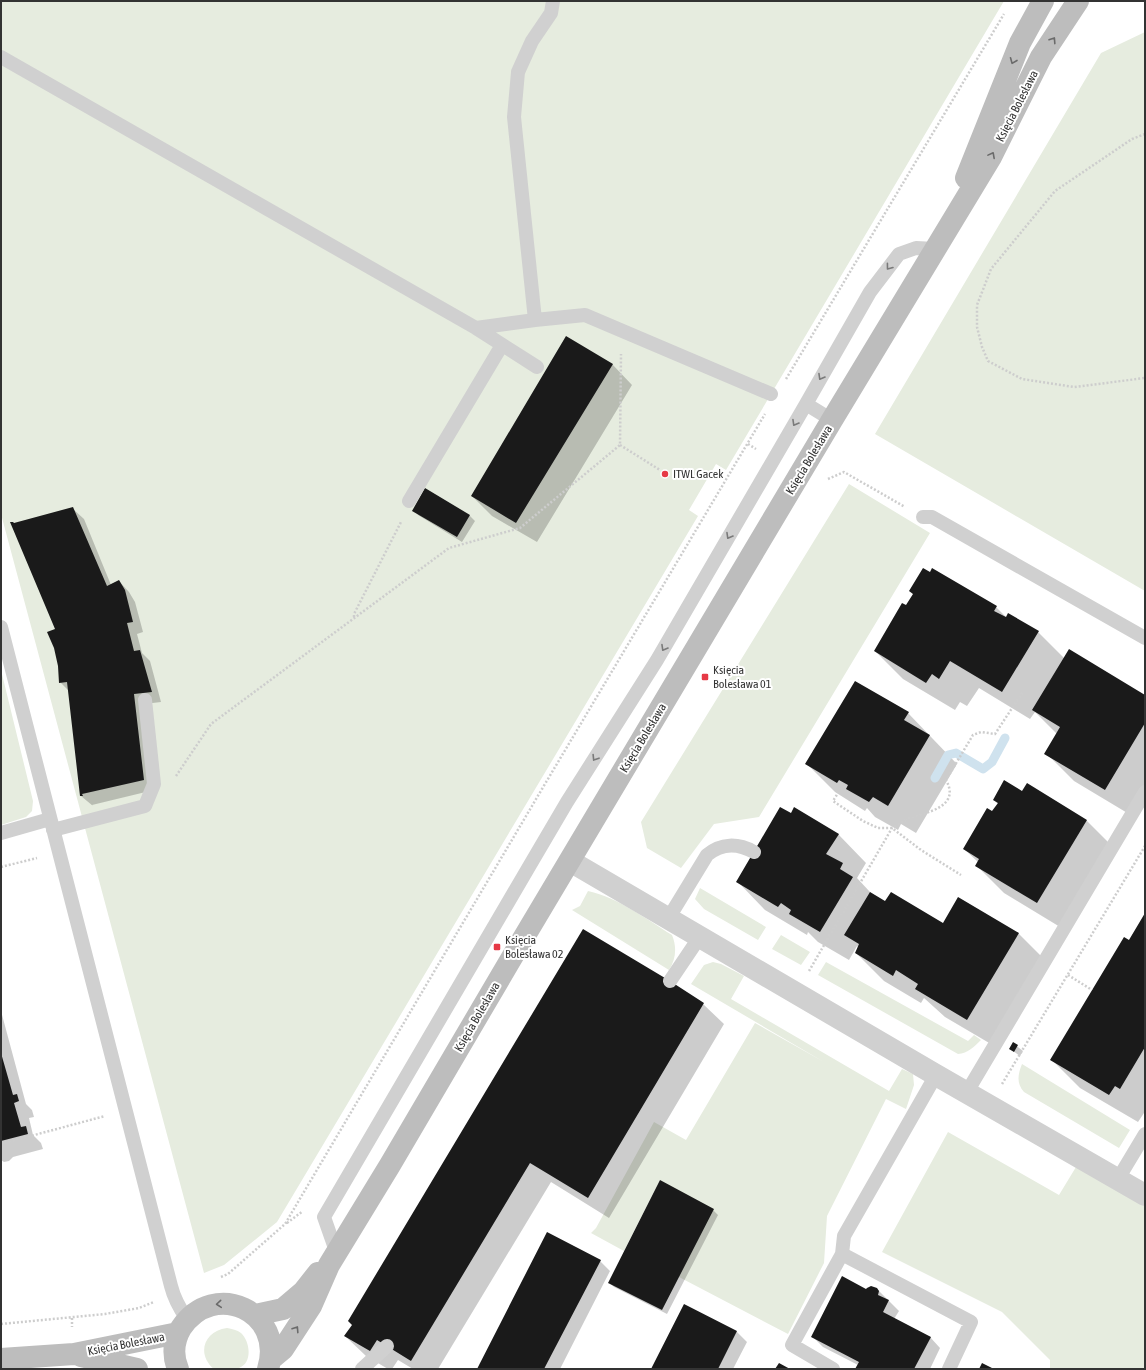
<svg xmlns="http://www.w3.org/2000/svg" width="1146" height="1370" font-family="'Asap Condensed',sans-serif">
<rect width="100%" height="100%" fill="#fff"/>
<!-- green -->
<path fill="#e6ecdf" d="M1,1H1004L726,470L716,464L689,510L698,516L277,1222L224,1265L204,1273L1,514Z
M1145,32V591L875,434L1101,53Z
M849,484L930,533L759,817L714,824L681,868L647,848L641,822Z
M1,670L33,801L32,811L26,817L1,825Z
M700,888L766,927L758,940L704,909L695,899Z
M588,891C619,898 646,919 672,935C677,947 676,959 669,970L572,910L580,906Z
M781,935L810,952L801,965L772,949Z
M713,962L721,964L744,976L731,999L889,1091L902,1069L913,1074L914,1085L906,1109L886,1099L827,1216L824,1263L788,1334L679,1277L660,1180L624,1251L591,1233L596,1228L654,1122L686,1140L755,1023L824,1062L691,984L704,965Z
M826,962L968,1041L974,1035L981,1040C974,1047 968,1053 958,1054L818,975Z
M1022,1064L1130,1130L1119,1148L1024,1092C1016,1083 1018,1074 1022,1064Z
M948,1132L1059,1195L1076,1167L1145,1206V1369H1050V1360L1002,1312L882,1252Z
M227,1328C232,1329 237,1330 241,1333C250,1341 253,1363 239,1368C233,1370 221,1369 214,1369C196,1354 204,1331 227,1328Z"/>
<!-- shadow -->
<path fill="#0003" d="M612,364L632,385L537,542L492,516L472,496Z
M426,489L470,516L475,521L462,542L418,515L414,510Z
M73,509L84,519L111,585L119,581L129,592L135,602L143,632L137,634L142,653L150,661L161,702L144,704L154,790L92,805L93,806L81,796L70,692L60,682L56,630L14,524Z
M907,607H996L1007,618L1038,632L1064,658L1145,696V798L1134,817L1074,781L1046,753L1057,734L1035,712L1030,719L979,688L967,706L960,702L955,710L903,679L875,651Z
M908,713L957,764L916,833L901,824L898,830L875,817L867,808L865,811L835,792L807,764Z
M1027,785L1087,821L1115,849L1065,930L1004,893L976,865L978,862L964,849L998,804L994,800L1022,792Z
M791,814L838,834L866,863L857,878L870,892L885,902L943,925L959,898L1019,934L1047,962L996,1047L945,1017L924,998L921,1003L884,981L856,953L859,948L857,946L849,960L818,942L808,932L807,935L765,910L737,881Z
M1145,915V1114L1144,1113L1138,1122L1080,1088L1052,1060Z
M703,1004L724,1024L609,1218L551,1182L438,1369H413L398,1360L392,1369H388L366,1356L345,1336L353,1325Z
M1,1011L26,1104L32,1110L34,1117L29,1118L33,1135L41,1143L43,1149L13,1157L9,1161L4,1162L1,1160Z
M1013,1043L1023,1051L1020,1056L1010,1049Z
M713,1210L718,1215L667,1314L614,1287L609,1282Z
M600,1261L610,1271L560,1369H478Z
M877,1289L899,1311L894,1319L930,1337L940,1348L930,1369H856L858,1365L823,1347L812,1336L867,1291Z
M684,1305L737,1332L747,1342L733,1369H652Z"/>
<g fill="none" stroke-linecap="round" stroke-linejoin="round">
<!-- stream -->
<path stroke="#cfe2ee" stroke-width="9" d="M935,778L948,755L956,753L983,769L992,762L1005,738"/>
</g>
<!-- building -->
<path fill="#1a1a1a" d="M566,336L613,364L516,523L471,496Z
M425,488L470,515L457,537L412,511Z
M73,507L107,586L119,580L125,590L133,622L127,623L134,651L140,650L152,692L134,694L144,780L82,794L83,796H80L67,682L59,683L58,666L54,648L47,632L55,629L10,522H13L14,523Z
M923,568L930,572L932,568L997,606L994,611L1006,617L1008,613L1039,631L1002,692L950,661L939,679L932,674L926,683L874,651L902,603L906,605L913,594L909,591Z
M1069,649L1145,695V723L1105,790L1044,754L1060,727L1032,710Z
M855,681L909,712L904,720L930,735L888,806L873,797L869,802L846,789L848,785L839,780L837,783L805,764Z
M1004,780L1022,791L1027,783L1087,820L1037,903L975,866L979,859L963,849L987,808L992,811L998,803L993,800Z
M780,807L791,813L794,807L839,834L826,854L843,863L840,869L853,877L820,932L789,914L791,910L781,903L778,907L736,882Z
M870,892L885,901L891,892L943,923L958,897L1019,933L967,1020L915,989L918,984L896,970L893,976L855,953L859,944L844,935Z
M1145,913V1047L1120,1089L1115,1086L1109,1095L1050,1060L1124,937L1129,940Z
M583,929L670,981L704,1003L588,1198L530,1163L411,1361L377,1340L370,1351L344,1336L352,1325L348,1321Z
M1013,1042L1018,1045L1014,1052L1009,1049Z
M1,1053L13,1095L17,1094L19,1101L14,1103L21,1127L26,1126L28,1134L1,1141Z
M660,1180L714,1209L662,1310L608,1283Z
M547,1232L601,1260L544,1369H477Z
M842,1276L866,1289L867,1288L871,1286L877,1288L879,1291L878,1295L889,1300L883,1312L931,1337L914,1369H855L859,1362L811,1337Z
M684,1304L737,1331L718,1369H651Z
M779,1363L790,1369H775Z
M982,1363L994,1369H979Z"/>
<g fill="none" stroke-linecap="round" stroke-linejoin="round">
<!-- path -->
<path stroke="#cdcdcd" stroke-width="2.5" stroke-dasharray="2 2" stroke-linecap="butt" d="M1145,134L1132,139L1055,191L991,269L977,305V327L982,347L988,361L1022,379L1074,387L1145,378
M786,379L1004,14
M748,444L756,449
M620,445L660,470
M828,479L844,472L905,507
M354,617V614L401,522
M176,776L211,724L449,548L520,528L620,445L621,354
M841,788L833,801L863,821L878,828H892L921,850L961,875
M1,867L37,858
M809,971L892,828C897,825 903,822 908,819C927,812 961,807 946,780L973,735L981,732L995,734L1022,693
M1068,975L1092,990
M1002,1084L1145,846
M1,1144L105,1116
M287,1223L303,1211
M221,1277L228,1274L285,1224L542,789L765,414
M72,1318V1327
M1,1324L105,1314L139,1308L154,1302"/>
<!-- lane -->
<path stroke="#d0d0d0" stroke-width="14" d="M1,57L476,328L537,367
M535,320L514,117L518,72L532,41L551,13L553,1
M476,328L535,320L585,315L771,394
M806,404L870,292L899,254L916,248L935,249
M409,501L502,345
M923,517H932L1145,638
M1,627L171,1286C174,1298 180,1309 187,1319
M53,830L145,806L154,784L145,700
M1,833L50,819
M668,919L707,855C721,843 738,843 754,852
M670,981L699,938
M967,1092L1145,792
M1118,1179L1145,1134
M337,1254L324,1217L530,865L567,802L657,660L806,404L832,420
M842,1254L971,1322L949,1369
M362,1369L387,1346
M833,1369L792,1345L842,1254L844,1236L936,1075"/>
<!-- street -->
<path stroke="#d0d0d0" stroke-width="22" d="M570,861L936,1075L1145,1195"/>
<!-- secondary -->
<path stroke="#bdbdbd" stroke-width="22" d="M966,178L1020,43L1043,1
M255,1315L283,1309L303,1292L318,1273
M81,1356L137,1369
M1,1359L74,1354L178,1333
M271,1359L283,1349L311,1306L329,1265L390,1165L511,959L832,420L991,157L1041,57L1078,1
M178,1369C172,1355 174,1340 181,1328C214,1278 286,1312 268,1369"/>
</g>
<!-- one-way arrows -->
<defs><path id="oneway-chevron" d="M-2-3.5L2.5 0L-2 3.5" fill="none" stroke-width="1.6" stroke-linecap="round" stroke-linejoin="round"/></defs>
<g stroke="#6a6a6a">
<use href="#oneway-chevron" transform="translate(1053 40) rotate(-57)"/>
<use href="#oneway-chevron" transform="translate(1013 61) rotate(112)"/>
<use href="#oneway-chevron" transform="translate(992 155) rotate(-62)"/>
<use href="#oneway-chevron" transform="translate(219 1304) rotate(175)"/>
<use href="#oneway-chevron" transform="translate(296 1329) rotate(-57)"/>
</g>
<g stroke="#7a7a7a">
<use href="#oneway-chevron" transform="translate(889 267) rotate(127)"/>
<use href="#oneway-chevron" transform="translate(821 377) rotate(120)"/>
<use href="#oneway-chevron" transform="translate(795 423) rotate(120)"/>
<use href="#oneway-chevron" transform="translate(729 536) rotate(120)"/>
<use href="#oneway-chevron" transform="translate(664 648) rotate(120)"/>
<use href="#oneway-chevron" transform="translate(595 758) rotate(122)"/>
</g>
<!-- markers -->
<g fill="#e63946" stroke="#fff" stroke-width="1.5">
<circle cx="665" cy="474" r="4"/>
<rect x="701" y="673" width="8" height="8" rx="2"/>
<rect x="493" y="943" width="8" height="8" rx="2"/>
</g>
<g text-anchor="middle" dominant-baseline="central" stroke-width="4" stroke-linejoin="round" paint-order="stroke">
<!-- street labels -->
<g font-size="12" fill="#333" stroke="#fff">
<text transform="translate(1017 106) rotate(-63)">Księcia Bolesława</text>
<text transform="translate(809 460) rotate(-59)">Księcia Bolesława</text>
<text transform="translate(643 738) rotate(-59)">Księcia Bolesława</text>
<text transform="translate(477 1017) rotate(-60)">Księcia Bolesława</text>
<text transform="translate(126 1344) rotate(-11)">Księcia Bolesława</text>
</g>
<!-- poi labels -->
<g font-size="12" fill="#333" stroke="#fff" text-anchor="start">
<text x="673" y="474">ITWL Gacek</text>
<text x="713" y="670">Księcia<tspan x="713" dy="14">Bolesława 01</tspan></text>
<text x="505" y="940">Księcia<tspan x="505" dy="14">Bolesława 02</tspan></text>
</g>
</g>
<!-- border -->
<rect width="1146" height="1370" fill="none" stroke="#333333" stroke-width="4"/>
</svg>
